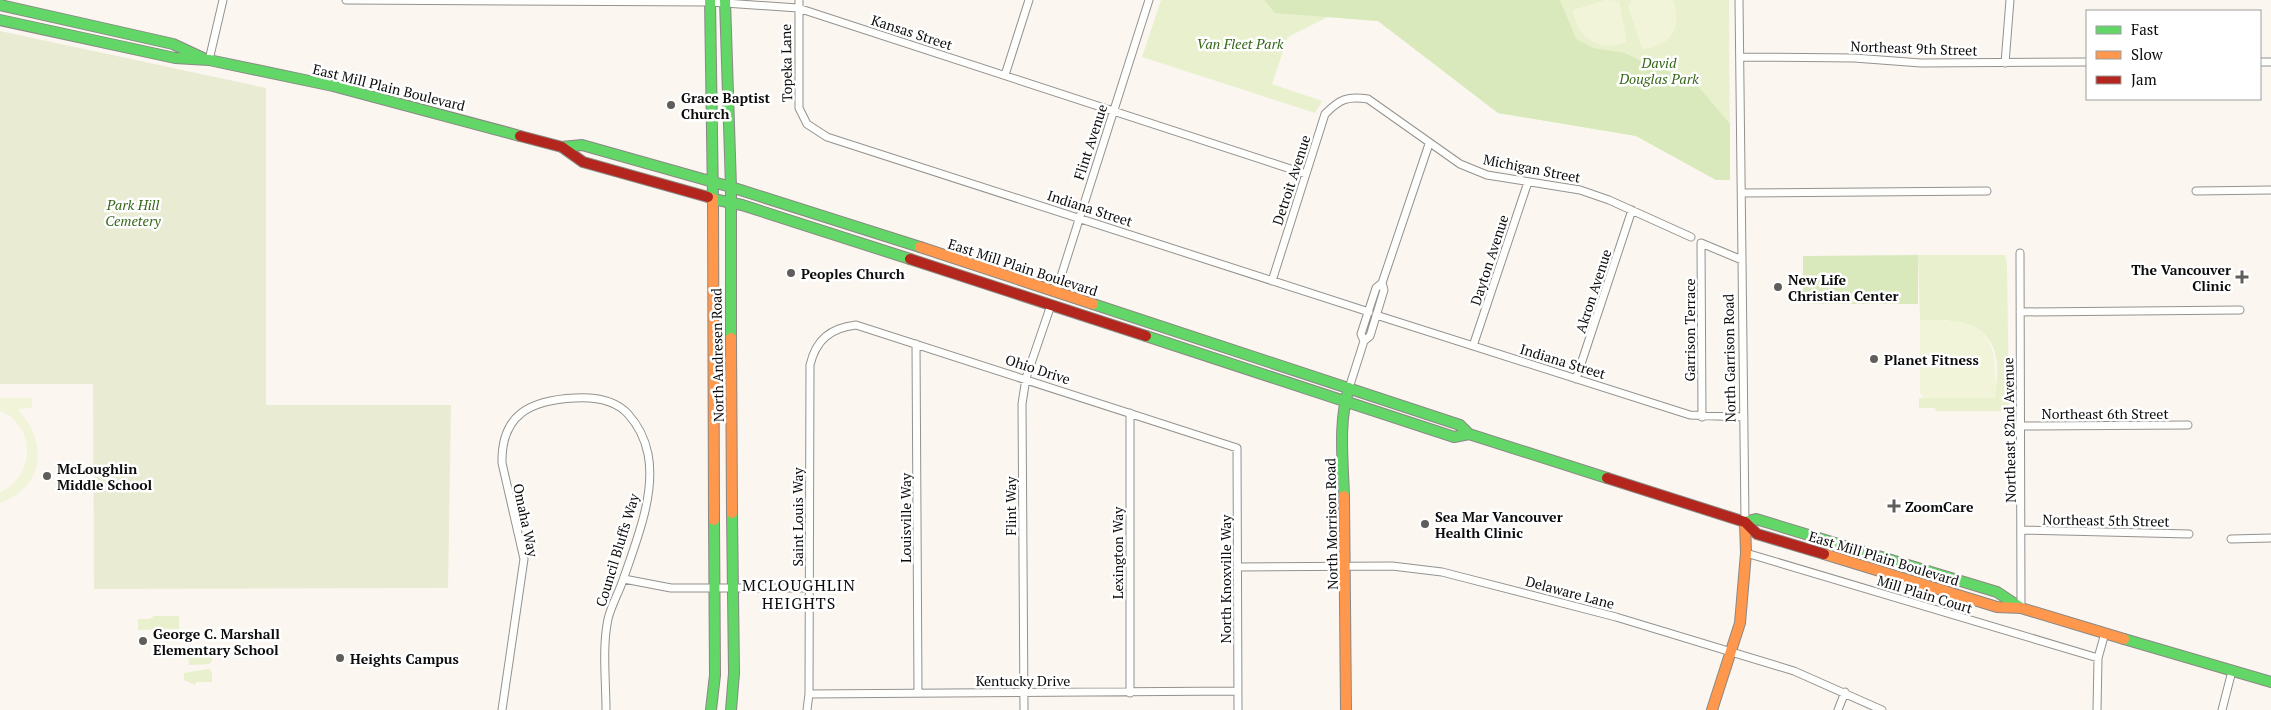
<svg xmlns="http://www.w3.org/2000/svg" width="2271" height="710" font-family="'PT Serif',serif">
<rect width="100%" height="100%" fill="#fbf7f0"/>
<!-- green -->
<path fill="#e8f0ce" d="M1161,0H1729L1730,180H1716L1636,136L1498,113L1378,21L1328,17L1288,37L1272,84L1322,101L1315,113L1142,57Z
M1918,255H2005L2007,265L2009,411H1936L1935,408H1919V398H1995C1996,386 1998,373 1997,362C1991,319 1954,320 1920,320Z
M154,616H179V629L138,630V619H150Z
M188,653H212V661L209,664L189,665Z
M209,669L212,672V682H196L195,685L184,680V673Z"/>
<!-- forest -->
<path fill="#dae9bc" d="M1264,0H1560L1576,39L1593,48L1625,53L1645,63L1682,76L1698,86L1730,124V180H1716L1636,136L1498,113L1378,21L1275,13Z
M1918,255V304H1803V256Z"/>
<!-- cemetery -->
<path fill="#e9ebd3" d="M0,31L266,88V405H451L448,588L94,589L93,384H0Z"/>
<!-- pitch -->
<path fill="#f2f4d9" d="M1605,0L1619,1L1627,42C1600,53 1577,39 1573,10Z
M1632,0H1673C1684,26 1670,48 1642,49L1628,6Z
M1920,320C1986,319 1999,332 1995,398H1924L1920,393Z
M0,398H32V408L18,409C48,442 46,486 0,503V492C35,477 37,426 0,411Z"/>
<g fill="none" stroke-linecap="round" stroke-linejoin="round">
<defs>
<path id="street" d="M346,0L710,2L798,8L1306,174
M799,0V108L807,124L827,137L1369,312
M1739,0L1745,522
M1740,57L1854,58L1921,63L2087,62
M209,60L223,0
M2260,62H2271
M2005,63L2010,0
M1005,75L1029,0
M2196,191L2271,190
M1742,193L1987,191
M2020,253L2021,608
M1272,281L1325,114C1340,99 1347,96 1368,99L1460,164L1487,175L1580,190L1609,200L1691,237
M1056,292L1149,0
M2020,312L2240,310
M1376,315L1690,415L1744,417
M1364,341L1361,334L1376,288L1382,283L1429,144
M916,344L918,693
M1473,346L1528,182
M1576,379L1632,210
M1349,388L1364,341L1370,336L1384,290L1382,283
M1130,413V693
M1702,417L1701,243L1742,260
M2022,426L2188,425
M2022,530L2189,534
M2231,539L2271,538
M1746,553L2098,658
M1237,567L1392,566L1442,572L1616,617L1794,671L1882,710
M624,579L671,588H809
M809,694L1238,691
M502,710L524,559L502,463C501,414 531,400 575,398C593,397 615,400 628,414C638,425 645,439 648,454C656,494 636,542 623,580C619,592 611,606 608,619C602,647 606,681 606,710
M807,710L809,694L810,365C816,340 830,328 856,325L1237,448L1238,710
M1024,710L1022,404L1026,378L1051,305
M1838,710L1845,692
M2097,710L2098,658L2105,633
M2222,710L2232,671"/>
<path id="fast" d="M710,0L713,199L742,205L910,259
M725,0L731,187L920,247
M0,5L173,44L203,58
M0,20L175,58L209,60L333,86L520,136
M562,147L582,145L731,187V338
M1093,304L1460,425L1469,434L1607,478
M1146,336L1454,437L1469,434
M1344,496C1343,461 1338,422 1349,388
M1745,522L1756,519L1997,592L2021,608
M2124,639L2271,682
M711,710L715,675L714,520
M731,710L734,673L732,513"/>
<path id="slow" d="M708,197L713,199L714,520
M920,247L1093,304
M731,338L732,513
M1344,496L1346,710
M1824,554L1997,607L2021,608L2124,639
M1712,710L1740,623L1746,553L1745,522"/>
<path id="jam" d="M520,136L562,147L583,162L708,197
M910,259L1146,336
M1607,478L1745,522L1757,534L1824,554"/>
</defs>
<!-- street casing -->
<use href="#street" stroke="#94928f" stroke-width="9"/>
<!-- fast casing -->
<use href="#fast" stroke="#8a8885" stroke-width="12"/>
<!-- slow casing -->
<use href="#slow" stroke="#8a8885" stroke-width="12"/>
<!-- jam casing -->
<use href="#jam" stroke="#8a8885" stroke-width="12"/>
<!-- street -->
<use href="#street" stroke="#fefefd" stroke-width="7"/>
<!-- fast -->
<use href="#fast" stroke="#63d668" stroke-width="10"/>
<!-- slow -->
<use href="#slow" stroke="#ff974d" stroke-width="10"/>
<!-- jam -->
<use href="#jam" stroke="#b3261e" stroke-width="10"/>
</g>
<!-- markers -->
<g fill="#605e5c" stroke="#fff" stroke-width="2">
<circle cx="671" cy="105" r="5"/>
<circle cx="791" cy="273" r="5"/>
<path d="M2239.5 269.5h5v5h5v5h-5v5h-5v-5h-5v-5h5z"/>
<circle cx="1778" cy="287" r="5"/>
<circle cx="1874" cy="359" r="5"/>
<circle cx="47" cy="476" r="5"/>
<path d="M1891.5 498.5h5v5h5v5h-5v5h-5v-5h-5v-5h5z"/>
<circle cx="1425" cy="524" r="5"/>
<circle cx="143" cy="641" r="5"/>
<circle cx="340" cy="658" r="5"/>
</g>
<g text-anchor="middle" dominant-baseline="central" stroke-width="5" stroke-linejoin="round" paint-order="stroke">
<!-- street labels -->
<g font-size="14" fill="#0c0c0c" stroke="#fff">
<text transform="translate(912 32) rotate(18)">Kansas Street</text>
<text transform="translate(1914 48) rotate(2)">Northeast 9th Street</text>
<text transform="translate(786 63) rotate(-91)">Topeka Lane</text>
<text transform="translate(389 87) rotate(14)">East Mill Plain Boulevard</text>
<text transform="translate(1090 142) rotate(-72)">Flint Avenue</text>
<text transform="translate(1532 168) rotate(11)">Michigan Street</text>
<text transform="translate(1291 180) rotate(-72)">Detroit Avenue</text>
<text transform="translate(1090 208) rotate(18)">Indiana Street</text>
<text transform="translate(1489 260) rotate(-72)">Dayton Avenue</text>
<text transform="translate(1023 267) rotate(18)">East Mill Plain Boulevard</text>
<text transform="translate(1593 291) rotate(-72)">Akron Avenue</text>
<text transform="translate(1689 330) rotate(-90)">Garrison Terrace</text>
<text transform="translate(717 355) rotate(-91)">North Andresen Road</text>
<text transform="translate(1729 358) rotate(-91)">North Garrison Road</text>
<text transform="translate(1563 361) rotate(17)">Indiana Street</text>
<text transform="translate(1038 369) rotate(18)">Ohio Drive</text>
<text x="2105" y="413">Northeast 6th Street</text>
<text transform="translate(2009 430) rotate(-91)">Northeast 82nd Avenue</text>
<text transform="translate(1010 506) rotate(-90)">Flint Way</text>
<text transform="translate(797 517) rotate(-90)">Saint Louis Way</text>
<text transform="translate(905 518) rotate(-90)">Louisville Way</text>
<text transform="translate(526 520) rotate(78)">Omaha Way</text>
<text transform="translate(2106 520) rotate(1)">Northeast 5th Street</text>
<text transform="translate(1331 524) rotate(-91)">North Morrison Road</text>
<text transform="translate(617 550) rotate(-73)">Council Bluffs Way</text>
<text transform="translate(1117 553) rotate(-90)">Lexington Way</text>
<text transform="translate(1884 558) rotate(17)">East Mill Plain Boulevard</text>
<text transform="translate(1225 579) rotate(-90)">North Knoxville Way</text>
<text transform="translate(1570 592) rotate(15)">Delaware Lane</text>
<text transform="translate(1925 594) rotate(17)">Mill Plain Court</text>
<text x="1023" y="680">Kentucky Drive</text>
</g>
<!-- park labels -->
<g font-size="14" font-style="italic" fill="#366719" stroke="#fff">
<text x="1240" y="43">Van Fleet Park</text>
<text x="1659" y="62">David<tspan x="1659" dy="16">Douglas Park</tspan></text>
<text x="133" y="204">Park Hill<tspan x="133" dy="16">Cemetery</tspan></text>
</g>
<!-- poi labels -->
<g font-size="14" font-weight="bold" fill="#0c0c0c" stroke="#fff" text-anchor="start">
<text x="681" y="97">Grace Baptist<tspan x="681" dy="16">Church</tspan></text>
<text x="2231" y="269" text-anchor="end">The Vancouver<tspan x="2231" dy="16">Clinic</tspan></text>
<text x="801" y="273">Peoples Church</text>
<text x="1788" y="279">New Life<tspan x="1788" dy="16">Christian Center</tspan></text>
<text x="1884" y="359">Planet Fitness</text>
<text x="57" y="468">McLoughlin<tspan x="57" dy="16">Middle School</tspan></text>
<text x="1905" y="506">ZoomCare</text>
<text x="1435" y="516">Sea Mar Vancouver<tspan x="1435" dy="16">Health Clinic</tspan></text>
<text x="153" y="633">George C. Marshall<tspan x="153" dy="16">Elementary School</tspan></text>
<text x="350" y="658">Heights Campus</text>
</g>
<!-- quarter labels -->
<g font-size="16" letter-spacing="1" fill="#0c0c0c" stroke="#fff">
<text x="799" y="585">MCLOUGHLIN<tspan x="799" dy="18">HEIGHTS</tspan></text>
</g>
</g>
<!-- legend -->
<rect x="2086" y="10" width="175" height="90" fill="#ffffff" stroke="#9e9e9e"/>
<rect x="2096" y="26" width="25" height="8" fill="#63d668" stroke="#9e9e9e"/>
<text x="2131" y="35" font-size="15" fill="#0c0c0c">Fast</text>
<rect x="2096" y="51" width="25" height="8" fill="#ff974d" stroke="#9e9e9e"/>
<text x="2131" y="60" font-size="15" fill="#0c0c0c">Slow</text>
<rect x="2096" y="76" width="25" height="8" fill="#b3261e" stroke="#9e9e9e"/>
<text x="2131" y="85" font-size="15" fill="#0c0c0c">Jam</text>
</svg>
